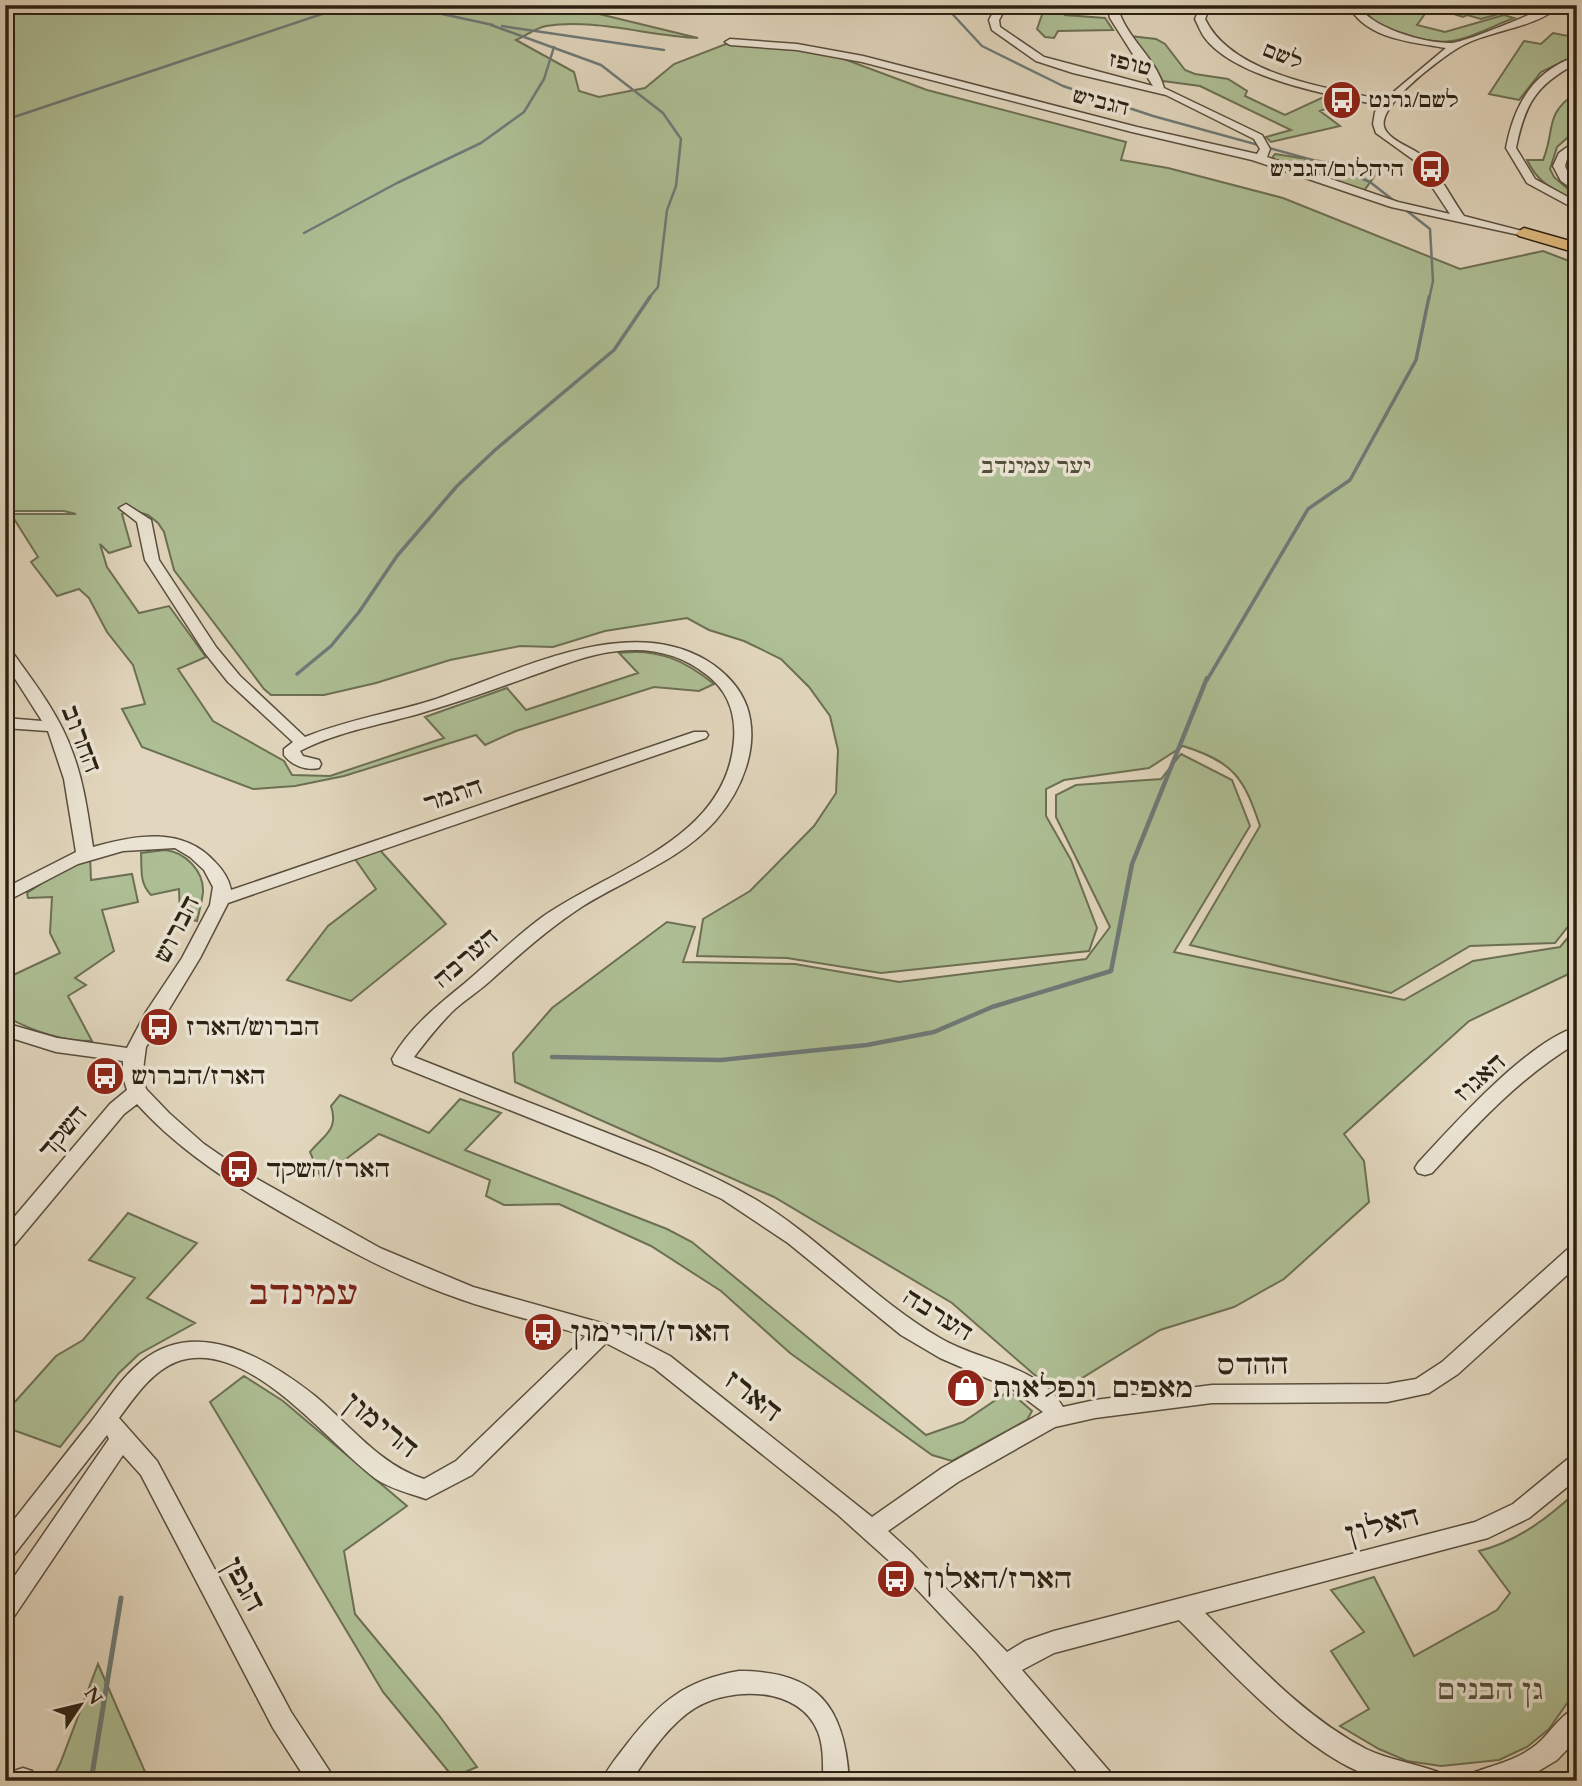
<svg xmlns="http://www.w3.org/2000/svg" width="1582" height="1786" font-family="Cardo,'Frank Ruhl Libre',serif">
<rect width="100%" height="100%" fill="#e2d7be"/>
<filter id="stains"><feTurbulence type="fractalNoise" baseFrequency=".00286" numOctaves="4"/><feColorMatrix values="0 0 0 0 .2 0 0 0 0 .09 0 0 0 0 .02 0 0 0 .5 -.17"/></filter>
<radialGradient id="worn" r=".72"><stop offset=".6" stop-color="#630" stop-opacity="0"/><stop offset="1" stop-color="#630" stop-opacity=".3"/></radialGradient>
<!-- green -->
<path fill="#aebf95" stroke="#6c7054" stroke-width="2" d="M5,5H562L698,38C649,36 593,18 546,26C536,28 525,36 516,40L574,72L579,91L599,97L645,88L674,64L726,44L767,45L836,56L927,90L1126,142L1121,160L1168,168L1283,198L1460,269L1543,251L1577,264V915L1555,943L1470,946L1391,993L1190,945L1260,826C1244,778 1234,762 1183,746L1149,768L1064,780L1046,789V816L1071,860L1097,928L1089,951L881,973L787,958L697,956L703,919L750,891L814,826L836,793L838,750L830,716L809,687L781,659L744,641L709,630L687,618L605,631L553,647L520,646L450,660L376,683L324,695H271L264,689L174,570L164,532L158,523L148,515L132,510L122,514L131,546L109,553L100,544L107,567L139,613L169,606L206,657L178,669L213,721L284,761L292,775L330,776L444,738L425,717L507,688L526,710L638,673L619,653C658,648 684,660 714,684L699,691L654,687L516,731L485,745L476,735L344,776L295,786L253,789L142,747L122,709L145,704L133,665L107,632L89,598L79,589L57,596L31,562L38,557L11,514H76L64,511H5Z
M1068,5L1065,15L1105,18L1113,30L1058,31L1054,38L1045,37L1037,29L1044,9L1015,6Z
M1363,5H1396L1427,11L1417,25L1445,32L1504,15L1514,18C1494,25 1473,38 1451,41C1430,45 1368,30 1363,5Z
M1447,5H1491L1489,12L1499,14L1481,19L1467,15L1463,17L1444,11Z
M1577,28V55L1541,72L1519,100L1489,94L1524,41L1541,44L1553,33L1568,36Z
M1130,36L1156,39L1165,44L1185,70L1195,74L1228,79L1247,91L1245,96L1285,115L1328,95L1358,102L1335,105L1320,111L1340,126L1271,142L1266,137L1291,130L1200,86L1163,81Z
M1577,92V129L1557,147L1550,169L1554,177L1577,197V202C1554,189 1539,185 1527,160H1543C1556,129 1543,115 1577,92Z
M1275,154L1379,170L1363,192L1278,161L1272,158Z
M1181,754L1232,780L1250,826L1174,952L1404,1000L1473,961L1560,947L1577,927V970L1469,1021L1344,1134L1364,1161L1369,1202L1284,1279L1234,1307L1160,1330L1061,1391L1037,1377L952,1303L774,1197L515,1082L513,1053L552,1008L667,922L695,927L683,962L795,964L899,982L1086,959L1110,927L1056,817V795L1076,785L1161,779Z
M379,849L446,924L351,1001L287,980L328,926L376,889L355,859Z
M165,850C185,852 204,871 203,892C202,902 199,912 197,921L180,917L179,889L151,895C139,883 142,869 141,853Z
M90,855L91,880L132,874L138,902L102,910L114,951L75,978L86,985L68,996L92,1041C61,1041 32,1031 5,1016V979L60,953L50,933L52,897L28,898L27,893L82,857Z
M340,1095L429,1133L460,1099L501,1113L465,1150L667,1229L692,1242L926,1435L963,1422L1009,1391L1032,1411L1027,1420L952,1461L932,1455L790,1353L721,1291L651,1246L559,1204L504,1205L486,1196L490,1180L379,1134L321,1178L310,1152C324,1135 339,1130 331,1106Z
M128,1213L197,1243L147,1298L195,1323L139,1354L119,1373L60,1447L5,1427V1413L56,1356L83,1340L135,1278L89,1260Z
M244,1376L283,1401L407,1506L344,1551L355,1614L438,1714L477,1767L453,1777L383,1692L210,1402Z
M1577,1491V1689L1549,1729L1527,1747L1499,1760L1441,1766L1407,1761L1379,1749L1340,1726L1369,1709L1331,1651L1364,1632L1331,1590L1374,1577L1414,1656L1497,1610L1510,1593L1479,1551C1518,1541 1548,1518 1577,1491Z
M98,1664L149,1781H51L60,1764Z"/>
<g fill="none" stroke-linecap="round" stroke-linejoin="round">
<!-- stream-far3 -->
<path stroke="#6e7a79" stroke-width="2.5" d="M413,5L419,9L493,25
M944,5L982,46L1063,86L1153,116L1327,164L1370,182L1430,229L1433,281L1429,299
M491,25L601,65L663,113L681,139L676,186L667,210L658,287L648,299
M502,26L664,50
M5,120L349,5
M304,233L397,183L481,143L524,112L544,79L554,47"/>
<!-- stream-far2 -->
<path stroke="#6e7a79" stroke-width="3.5" d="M297,674L331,646L359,612L397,556L457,486L495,450L614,350L650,297
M1207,680L1308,509L1350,480L1416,360L1429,297"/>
<!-- stream-far1 -->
<path stroke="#6e7a79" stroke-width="4.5" d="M552,1057L721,1060L867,1045L934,1032L992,1007L1111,971L1132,864L1207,678"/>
<!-- stream -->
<path stroke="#6e7a79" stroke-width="5" d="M91,1781L121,1598"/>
<defs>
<path id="minor" d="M997,5H1007L999,20L1000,27L1044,57L1153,86L1110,18L1107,5H1117C1125,38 1156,57 1164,88L1262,135L1270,149L1267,157L1398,202L1450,214L1415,161L1376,133L1373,124L1375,112L1380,105C1332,96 1235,78 1205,38C1201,33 1198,25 1195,19L1201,5H1211L1205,19C1232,75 1327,88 1384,100L1446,48C1411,42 1366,39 1348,5H1358C1370,28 1427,44 1452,43C1465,42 1536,13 1549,5H1561C1533,30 1489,29 1458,48C1441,58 1370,110 1386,131C1393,142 1411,147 1421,155C1436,168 1452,199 1464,216L1530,233L1524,236L1391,207L1252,160L1132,132L862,62L797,50L730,45L725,42L730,39L797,44L863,56L1137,127L1257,154L1260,149L1254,139L1166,95L1073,73L1036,61L992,30L989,20Z
M1577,56V63C1536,85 1525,103 1516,148L1535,179L1577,202V210L1527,183L1506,148C1514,105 1533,71 1577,56Z
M1577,140V149L1568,156L1565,166L1570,177L1577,183V192L1561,181L1553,166L1559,153Z
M126,504L151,520L159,560L216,647L240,676L305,737C346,720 391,713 433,700C514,673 625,612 706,660C724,671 740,687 747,707C760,746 742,790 716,820C681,860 628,878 583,906C549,928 519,955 489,982C478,992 466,999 455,1009C440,1023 427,1040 414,1057C476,1082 539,1106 602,1131C653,1151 705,1170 753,1198C820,1237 872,1299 940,1338C978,1361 1039,1365 1063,1407L1095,1400L1212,1385L1387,1384L1416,1379L1442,1362L1570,1247L1577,1245V1266L1458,1374L1429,1393L1387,1402L1212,1403L1095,1418L1055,1427L958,1482L888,1531L912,1553L1007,1652L1025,1641L1054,1631L1475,1522L1513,1504L1569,1458L1577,1456V1479L1529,1518L1488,1538L1205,1613C1255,1662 1303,1716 1366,1749C1389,1760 1414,1763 1438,1772L1442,1781C1424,1781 1400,1785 1383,1780C1312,1763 1231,1671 1179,1620L1054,1653L1022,1670L1110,1772L1114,1781H1085L976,1652L896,1567L837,1514L654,1368L606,1343L472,1475L426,1499C409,1493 391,1489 376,1479C327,1443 247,1335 176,1362C151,1372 134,1398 119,1418L157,1461L291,1712L336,1781H307L273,1728L141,1475L123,1455L13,1618L5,1621V1590L109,1439L107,1435L13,1556L5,1559V1531C34,1495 62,1458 91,1422C107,1401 121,1378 142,1361C198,1316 268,1359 315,1396C350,1425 380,1465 424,1479L456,1461L586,1336C545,1323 503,1314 463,1300C409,1282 358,1256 309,1228C246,1193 185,1157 137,1104L124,1114L12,1248L5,1250V1228L110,1104L127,1090L123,1077V1061L56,1052L5,1036V1023L57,1038L127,1048L146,1012L182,958L210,905L213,887L204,870L190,857L175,848L123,851L78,864L5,902V888L76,852L64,779L48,731L5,728V718L42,721L5,663V647L10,649C33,681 59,714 72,751C84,782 88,815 93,847C135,835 183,826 215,862C223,870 229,879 231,890L694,732H706L708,735L706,738L228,903L200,958L146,1047L142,1077L146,1089L169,1113L204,1144L243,1171L380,1248L473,1287L612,1326L670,1356L872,1517L942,1468L1043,1412L1014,1390L940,1358L901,1335L788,1243L722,1199L648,1165L394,1064L392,1059C409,1028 438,1005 465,983C490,962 514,938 541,918C610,869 727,840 734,740C736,714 728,691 707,675C681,654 650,647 618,651C588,654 560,666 531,676C498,688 465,700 431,710C388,724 340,730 300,751L303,756L319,760L321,764L319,768C306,771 291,765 284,755V749L293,742L228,682L205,653L145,560L137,522L119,508Z
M1577,1027V1043C1520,1077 1476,1125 1432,1173L1425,1175L1418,1173L1415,1168L1418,1163C1454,1124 1527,1042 1577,1027Z
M739,1671C817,1671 845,1706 849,1781H823C823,1765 824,1747 818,1732C800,1686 731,1686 695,1708C668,1725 649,1755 631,1781H602C608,1767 618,1756 627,1744C659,1702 686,1680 739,1671Z
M1577,1708V1739L1557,1760L1522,1781H1471L1475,1772C1497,1764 1517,1760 1536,1745C1550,1734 1560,1714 1577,1708Z
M23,1768L32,1771L35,1781H9L14,1771Z"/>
<path id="major" d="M1524,228L1577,243V253L1519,236L1516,233Z"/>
</defs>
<!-- minor casing -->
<use href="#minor" stroke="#594e3e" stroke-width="3"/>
<!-- major casing -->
<use href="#major" stroke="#2b2113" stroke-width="3"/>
<!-- minor -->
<use href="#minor" fill="#ece5d5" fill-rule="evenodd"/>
<!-- major -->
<use href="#major" fill="#e1bc7f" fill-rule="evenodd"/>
</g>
<!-- icons -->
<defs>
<symbol id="bus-disc" viewBox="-11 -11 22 22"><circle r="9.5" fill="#8f2418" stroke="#ece5d5"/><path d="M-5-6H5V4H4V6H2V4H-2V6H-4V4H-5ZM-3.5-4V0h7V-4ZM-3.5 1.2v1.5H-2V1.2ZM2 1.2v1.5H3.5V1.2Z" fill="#fff"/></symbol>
<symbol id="shop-disc" viewBox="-11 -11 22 22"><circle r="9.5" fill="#8f2418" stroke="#ece5d5"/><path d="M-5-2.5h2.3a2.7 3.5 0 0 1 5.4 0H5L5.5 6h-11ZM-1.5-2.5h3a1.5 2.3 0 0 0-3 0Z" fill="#fff"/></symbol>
</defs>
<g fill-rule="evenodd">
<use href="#bus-disc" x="1320" y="78" width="44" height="44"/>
<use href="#bus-disc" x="1409" y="147" width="44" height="44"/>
<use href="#bus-disc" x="137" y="1005" width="44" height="44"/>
<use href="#bus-disc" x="83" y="1054" width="44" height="44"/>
<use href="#bus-disc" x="217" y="1147" width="44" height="44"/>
<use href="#bus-disc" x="521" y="1310" width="44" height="44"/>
<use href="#shop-disc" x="944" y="1366" width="44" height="44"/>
<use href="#bus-disc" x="874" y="1557" width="44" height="44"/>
</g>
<g text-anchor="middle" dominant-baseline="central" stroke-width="7" stroke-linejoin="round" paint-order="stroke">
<!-- far-street labels -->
<g font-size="21" fill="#2b2113" stroke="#ece5d5">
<text transform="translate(1283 56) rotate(21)">לשם</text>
<text transform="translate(1130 64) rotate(13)">טופז</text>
<text transform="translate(1101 102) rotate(14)">הגביש</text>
</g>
<!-- far-poi labels -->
<g font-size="21" fill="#2b2113" stroke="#ece5d5" text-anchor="start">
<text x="1369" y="100">לשם/גרנט</text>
<text x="1404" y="169" text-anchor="end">היהלום/הגביש</text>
</g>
<!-- far-park labels -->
<g font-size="21" font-style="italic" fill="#52503a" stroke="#ece5d5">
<text x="1036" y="466">יער עמינדב</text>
</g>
<!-- street labels -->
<g font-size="24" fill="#2b2113" stroke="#ece5d5">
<text transform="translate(81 739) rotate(69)">החרוב</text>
<text transform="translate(453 795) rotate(-19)">התמר</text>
<text transform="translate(177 929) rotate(-63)">הברוש</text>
<text transform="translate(466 958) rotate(-41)">הערבה</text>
<text transform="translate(1480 1078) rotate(-42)">האגוז</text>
<text transform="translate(63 1132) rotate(-50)">השקד</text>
<text transform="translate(938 1315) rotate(32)">הערבה</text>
</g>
<!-- poi labels -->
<g font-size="24" fill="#2b2113" stroke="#ece5d5" text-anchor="start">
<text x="186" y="1027">הברוש/הארז</text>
<text x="132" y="1076">הארז/הברוש</text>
<text x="266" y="1169">הארז/השקד</text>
</g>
<!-- near-poi labels -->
<g font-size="28" fill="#2b2113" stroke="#ece5d5" text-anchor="start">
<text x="570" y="1332">הארז/הרימון</text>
<text x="993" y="1388">מאפים ונפלאות</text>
<text x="923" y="1579">הארז/האלון</text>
</g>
<!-- near-street labels -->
<g font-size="28" fill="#2b2113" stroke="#ece5d5">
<text transform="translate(1253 1365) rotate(-1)">ההדס</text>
<text transform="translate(753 1396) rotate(38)">הארז</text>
<text transform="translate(381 1425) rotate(39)">הרימון</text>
<text transform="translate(1382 1525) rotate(-15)">האלון</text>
<text transform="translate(244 1584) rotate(62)">הגפן</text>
</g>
<!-- near-park labels -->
<g font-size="28" font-style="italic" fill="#52503a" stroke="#ece5d5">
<text x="1491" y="1690">גן הבנים</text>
</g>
<!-- near-quarter labels -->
<g font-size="33" fill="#7a1f14" stroke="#ece5d5">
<text x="303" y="1293">עמינדב</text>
</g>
</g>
<!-- margin -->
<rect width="1582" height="1786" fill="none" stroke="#e2d7be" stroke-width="28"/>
<rect x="7" y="7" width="1568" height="1772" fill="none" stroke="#2b2113" stroke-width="3.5"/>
<rect x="14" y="14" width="1554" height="1758" fill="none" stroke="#2b2113" stroke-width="2"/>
<!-- north arrow -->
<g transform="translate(80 1705) rotate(55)" stroke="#ece5d5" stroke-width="5" paint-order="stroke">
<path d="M0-5L12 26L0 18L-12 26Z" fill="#2b2113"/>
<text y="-10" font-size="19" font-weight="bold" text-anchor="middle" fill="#2b2113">N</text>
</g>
<rect width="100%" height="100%" filter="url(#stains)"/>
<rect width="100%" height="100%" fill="url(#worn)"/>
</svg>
